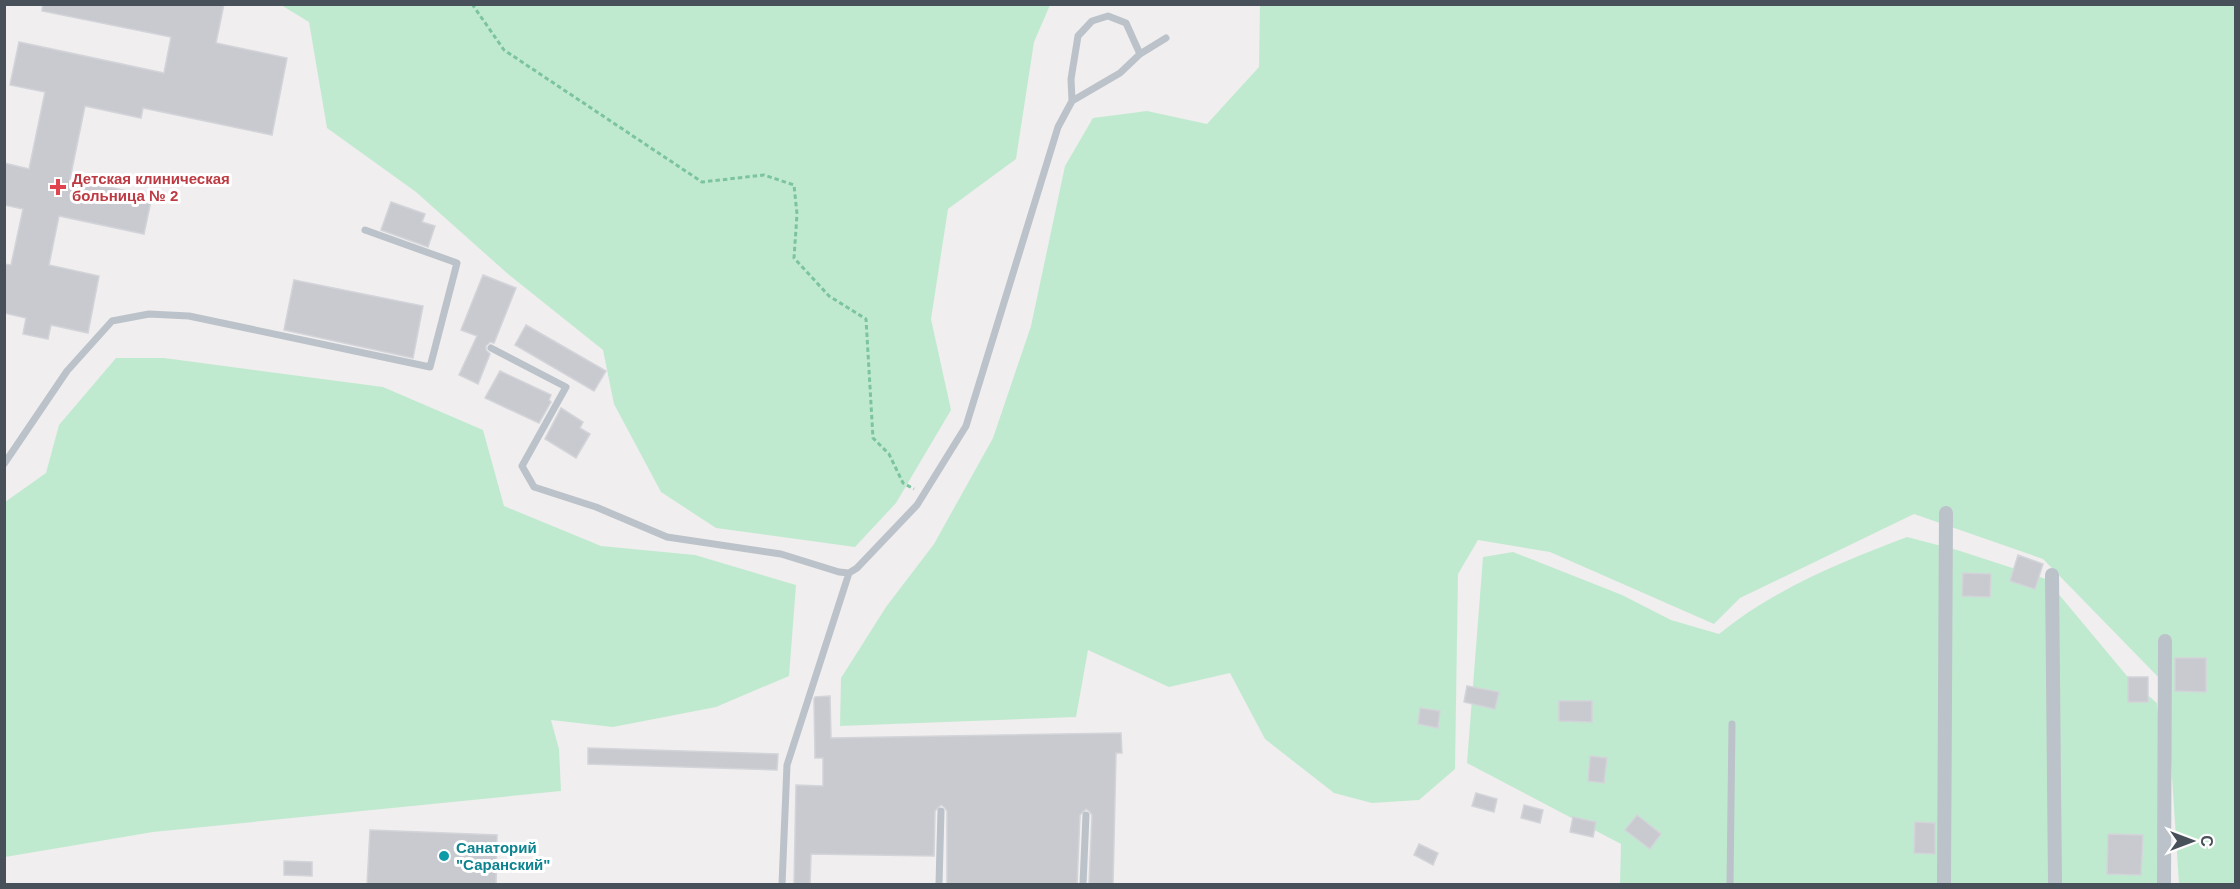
<svg xmlns="http://www.w3.org/2000/svg" width="2240" height="889" font-family="Arial,sans-serif">
<rect width="100%" height="100%" fill="#f0eeee"/>
<!-- green -->
<path fill="#c0ead0" d="M281,5H1050L1034,42L1016,159L948,209L931,319L951,410L896,503L855,547L716,528L661,492L614,404L603,350L508,274L416,192L327,128L309,22Z
M1260,5H2235V884H2179L2166,685L2043,559L1914,514L1740,598L1714,624L1550,552L1478,540L1458,574L1455,769L1419,800L1372,803L1334,793L1265,739L1230,673L1169,687L1088,650L1076,717L840,726L841,678L886,607L934,544L993,438L1031,326L1065,166L1093,118L1147,111L1207,124L1259,67Z
M116,358H164L383,387L483,430L504,506L601,546L695,555L796,585L789,676L716,707L613,727L551,720L559,749L561,791L153,832L5,857V502L46,473L59,425Z
M1907,537L1957,550L2046,579L2132,682L2157,703L2161,752L2163,884H1620L1621,844L1467,763L1483,557L1513,552L1622,595L1671,620L1719,634C1774,589 1841,562 1907,537Z"/>
<!-- building -->
<path fill="#c9cad0" stroke="#d2d4d9" stroke-width="1.5" d="M43,4H224L216,43L287,58L272,135L143,108L141,118L85,106L70,179L152,196L144,234L59,216L49,265L99,276L88,333L51,325L48,339L23,334L26,318L4,313V264L11,265L23,209L4,205V163L29,169L45,92L10,85L19,42L164,73L171,37L42,11Z
M391,202L425,214L422,222L435,226L428,247L381,230Z
M483,275L516,288L494,343L490,342L486,346V350L490,354L478,384L459,375L477,336L461,330Z
M294,280L423,306L413,358L284,330Z
M526,325L606,371L594,391L515,345Z
M500,371L551,395L549,400L551,402L539,423L485,398Z
M561,408L583,422L580,428L590,434L576,458L545,439Z
M2018,555L2043,564L2035,589L2010,581Z
M1963,573L1991,574L1990,597L1962,596Z
M2175,658H2206V692L2175,691Z
M2128,677H2148V702H2128Z
M1467,686L1499,692L1495,709L1464,702Z
M830,696L831,738L1121,733L1122,753H1116L1113,885H1089L1092,815L1089,811L1086,809L1080,815L1077,885H947V811L944,807L941,805L935,811L934,856L811,854L810,885H794L796,785L823,786V758H815L814,699L815,697Z
M1559,701H1592V722L1559,721Z
M1420,708L1440,711L1438,728L1418,724Z
M588,748L778,754L777,770L588,764Z
M1590,756L1607,758L1604,783L1588,781Z
M1476,793L1497,799L1494,812L1472,806Z
M1524,805L1543,810L1540,823L1521,818Z
M1637,815L1661,834L1650,849L1625,830Z
M1573,817L1596,822L1593,837L1570,832Z
M1915,822L1935,823V854L1914,853Z
M370,830L497,835L496,885H367Z
M2108,834L2143,835L2141,875L2107,874Z
M1419,844L1438,853L1433,865L1414,855Z
M284,861L312,862V876L284,875Z"/>
<g fill="none" stroke-linecap="round" stroke-linejoin="round">
<!-- path -->
<path stroke="#7cc49f" stroke-width="3" stroke-dasharray="4.5 3" stroke-linecap="butt" d="M472,4L504,50L702,182L764,175L794,185L797,214L794,258L829,296L866,319L873,438L889,454L903,483L914,489"/>
<!-- lane -->
<path stroke="#bbc2c9" stroke-width="7" d="M1072,101L1071,79L1078,36L1092,21L1108,16L1126,23L1140,54
M491,348L566,387L522,466L534,487L596,507L667,537L781,554L839,572L849,573L857,568L917,505L966,426L1058,127L1072,101L1120,73L1140,54L1166,38
M4,464L67,371L112,321L149,314L189,316L430,367L457,263L365,230
M782,884L787,765L849,573
M939,884L941,811
M1083,884L1086,815
M1730,884L1732,724"/>
<!-- street -->
<path stroke="#bbc2c9" stroke-width="14" d="M2052,575L2055,884
M1944,884L1946,513
M2164,884L2165,641"/>
</g>
<!-- markers -->
<path fill="#e0444e" stroke="#fff" stroke-width="2" d="M55 178h6v6h6v6h-6v6h-6v-6h-6v-6h6z"/>
<circle fill="#0f9aa8" stroke="#fff" stroke-width="2" cx="444" cy="856" r="6"/>
<g text-anchor="middle" dominant-baseline="central" stroke-width="6" stroke-linejoin="round" paint-order="stroke">
<!-- health labels -->
<g font-size="15" font-weight="bold" fill="#be3a42" stroke="#fff" text-anchor="start">
<text x="72" y="178">Детская клиническая<tspan x="72" dy="17">больница № 2</tspan></text>
</g>
<!-- culture labels -->
<g font-size="15" font-weight="bold" fill="#0d838f" stroke="#fff" text-anchor="start">
<text x="456" y="847">Санаторий<tspan x="456" dy="17">"Саранский"</tspan></text>
</g>
</g>
<!-- border -->
<rect width="2240" height="889" fill="none" stroke="#485159" stroke-width="12"/>
<!-- north arrow -->
<g transform="translate(2192 841) rotate(90)" stroke="#ffffff" stroke-width="4.5" paint-order="stroke">
<path d="M0-4.5L10 22L0 15L-10 22Z" fill="#485159"/>
<text y="-9" font-size="16" font-weight="bold" text-anchor="middle" fill="#485159">С</text>
</g>
</svg>
